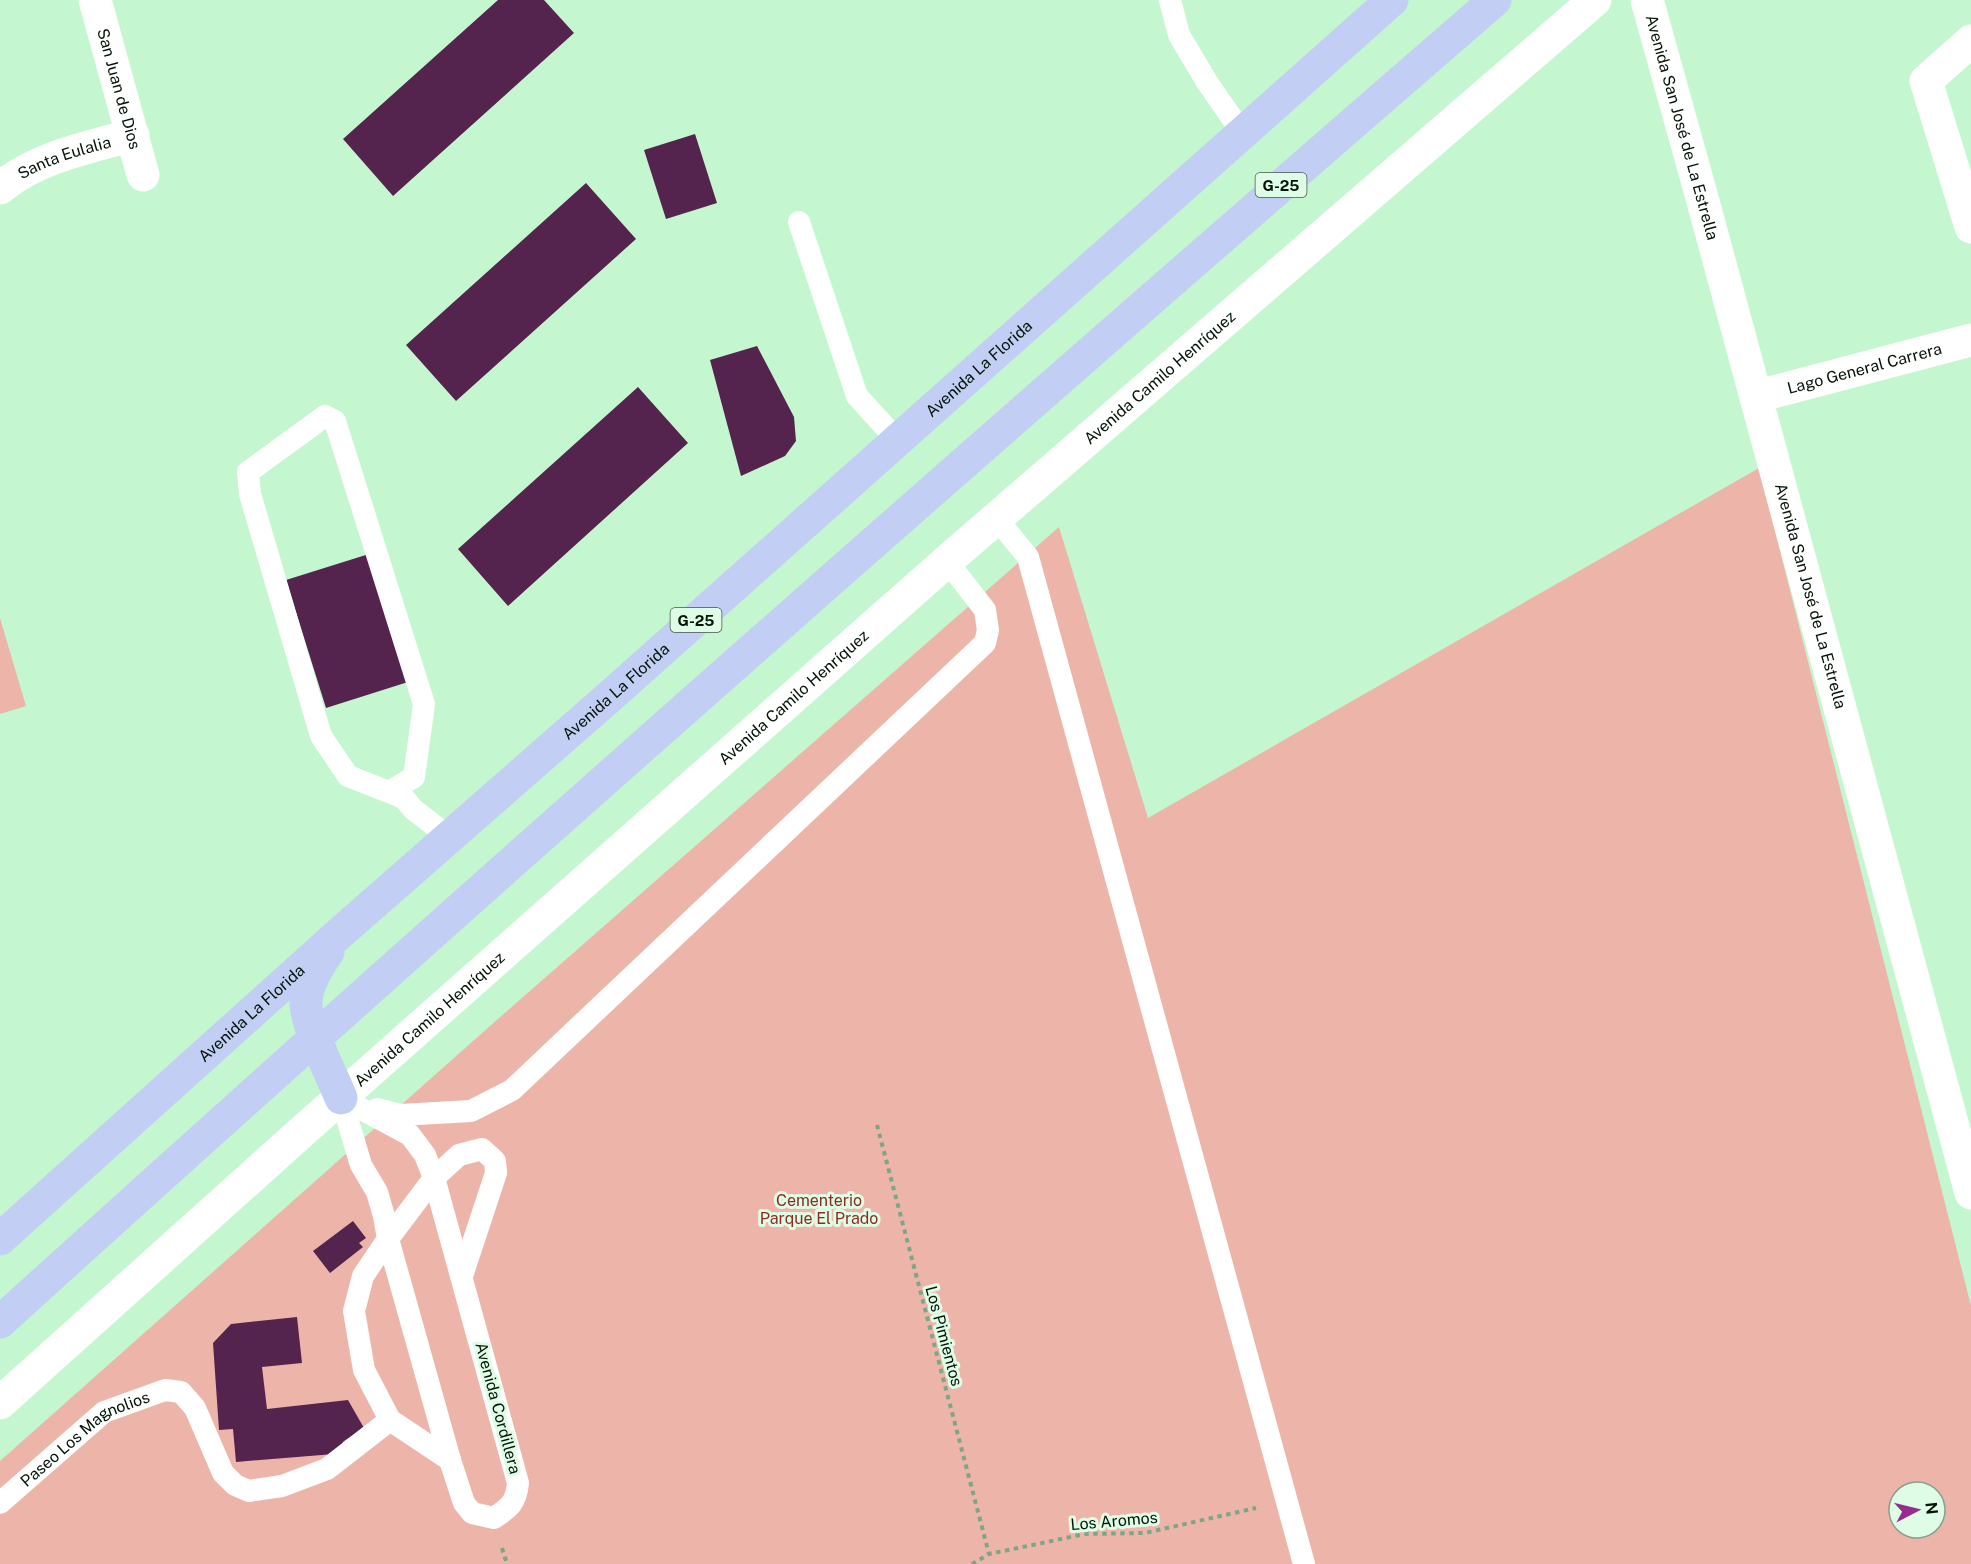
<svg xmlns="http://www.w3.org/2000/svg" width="1971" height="1564" font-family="'Public Sans',sans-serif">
<rect width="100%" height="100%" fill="#c4f6cf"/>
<!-- green -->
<path fill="#edb5a9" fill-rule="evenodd" d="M1759,468L1971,1306V1564H0V1461L490,1026L1059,527L1148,818ZM1899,1492H1935V1528H1899Z
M0,618L26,706L0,714Z"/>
<!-- building -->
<path fill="#54244f" d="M498,0H544L574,33L393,196L343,139Z
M695,134L717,203L666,219L644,150Z
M586,183L636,239L456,401L406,345Z
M757,346L794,417L796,441L785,456L741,476L710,360Z
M638,387L688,443L508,606L458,549Z
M369,554L408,682L326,708L286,580Z
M353,1221L366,1238L359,1243L363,1247L330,1273L313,1251Z
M297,1317L302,1363L262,1367L267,1409L348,1400L364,1428L344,1441L334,1454L236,1462L233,1429L219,1430L213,1343L231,1324Z"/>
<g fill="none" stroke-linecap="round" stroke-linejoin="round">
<!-- path -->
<path stroke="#7fa587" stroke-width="4" stroke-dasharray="4.5 4.5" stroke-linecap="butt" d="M877,1125L989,1554
M502,1548L507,1564
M972,1564L989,1554L1085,1534L1145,1533L1256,1508"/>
<!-- service -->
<g stroke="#fff" stroke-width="22">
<path d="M1170,0L1179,35L1207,82L1243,134"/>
<path d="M799,222L857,396L898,441"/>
<path d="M996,518L1028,557L1304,1564"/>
<path d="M389,792L414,777L424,704L335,421L325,416L248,472L250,494L321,736L348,776L404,798L413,809L449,837"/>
<path d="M341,1098L410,1135L425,1155L434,1178L518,1483C516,1503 510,1507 494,1518L472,1513L464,1503L450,1460L388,1239L384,1216L377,1192L361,1165Z"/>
<path d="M377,1109L400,1115L471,1111L512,1090L985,643L988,630L985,610L947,561"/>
<path d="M450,1460L390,1420L364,1370L354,1311L363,1276L388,1239L434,1178L459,1155L482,1149L495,1161L496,1173L462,1276"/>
<path id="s1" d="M0,1503L104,1412L165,1390L181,1392L195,1408L223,1473L235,1485L249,1491L282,1486L327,1469L390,1420"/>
</g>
<!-- minor -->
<g stroke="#fff" stroke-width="33">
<path id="s2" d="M95,0L143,175"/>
<path d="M1971,41L1926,81L1971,227"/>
<path id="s3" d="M0,188C37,157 87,148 133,135"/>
<path id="s4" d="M1758,396L1971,340"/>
</g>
<!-- tertiary -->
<g stroke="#fff" stroke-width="33">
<path id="s5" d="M1647,0C1758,397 1866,795 1971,1193"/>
<path id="s6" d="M0,1403L306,1128L947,561L1595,0"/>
</g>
<!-- primary -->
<g stroke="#c3cef4" stroke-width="33">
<path d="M328,952C318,966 308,982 306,1000C304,1022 332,1075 341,1098"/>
<path id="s7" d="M0,1239L340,933L607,699L1392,0"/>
<path d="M0,1322C493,875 992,436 1495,0"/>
</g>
</g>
<g text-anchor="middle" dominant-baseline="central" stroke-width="6" stroke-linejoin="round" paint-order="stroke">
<!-- shield labels -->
<g fill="#dffde6" stroke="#45594a" stroke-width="1.5">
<rect x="1255.5" y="173" width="51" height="24" rx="4.5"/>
<rect x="670.5" y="608" width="51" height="24" rx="4.5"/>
</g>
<g font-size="15" font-weight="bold" fill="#031307">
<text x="1281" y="185">G-25</text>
<text x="696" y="620">G-25</text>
</g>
<!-- street labels -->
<g font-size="16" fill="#031307" stroke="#dffde6">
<text stroke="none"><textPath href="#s2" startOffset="92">San Juan de Dios</textPath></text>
<text stroke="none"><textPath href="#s5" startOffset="132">Avenida San José de La Estrella</textPath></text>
<text stroke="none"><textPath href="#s3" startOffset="72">Santa Eulalia</textPath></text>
<text stroke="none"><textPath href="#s7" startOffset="1310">Avenida La Florida</textPath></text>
<text stroke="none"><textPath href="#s4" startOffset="110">Lago General Carrera</textPath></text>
<text stroke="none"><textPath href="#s6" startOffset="1548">Avenida Camilo Henríquez</textPath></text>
<text stroke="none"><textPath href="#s5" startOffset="618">Avenida San José de La Estrella</textPath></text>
<text stroke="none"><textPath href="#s7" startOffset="824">Avenida La Florida</textPath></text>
<text stroke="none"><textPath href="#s6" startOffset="1062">Avenida Camilo Henríquez</textPath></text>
<text stroke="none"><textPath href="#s7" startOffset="338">Avenida La Florida</textPath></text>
<text stroke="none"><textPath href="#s6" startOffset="576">Avenida Camilo Henríquez</textPath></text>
<text transform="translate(944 1336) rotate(75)">Los Pimientos</text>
<text transform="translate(498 1408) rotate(75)">Avenida Cordillera</text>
<text stroke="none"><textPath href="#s1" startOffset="108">Paseo Los Magnolios</textPath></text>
<text transform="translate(1114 1521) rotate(-5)">Los Aromos</text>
</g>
<!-- park labels -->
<g font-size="16" fill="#862e20" stroke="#dffde6">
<text x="819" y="1200">Cementerio<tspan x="819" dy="18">Parque El Prado</tspan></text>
</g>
</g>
<!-- north arrow -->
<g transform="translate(1917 1510) rotate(83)"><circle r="28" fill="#dffde6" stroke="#879f8d" stroke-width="1.5"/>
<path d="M0-4.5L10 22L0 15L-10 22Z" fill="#972c8e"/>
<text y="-9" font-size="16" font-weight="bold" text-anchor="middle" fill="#031307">N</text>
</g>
</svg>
